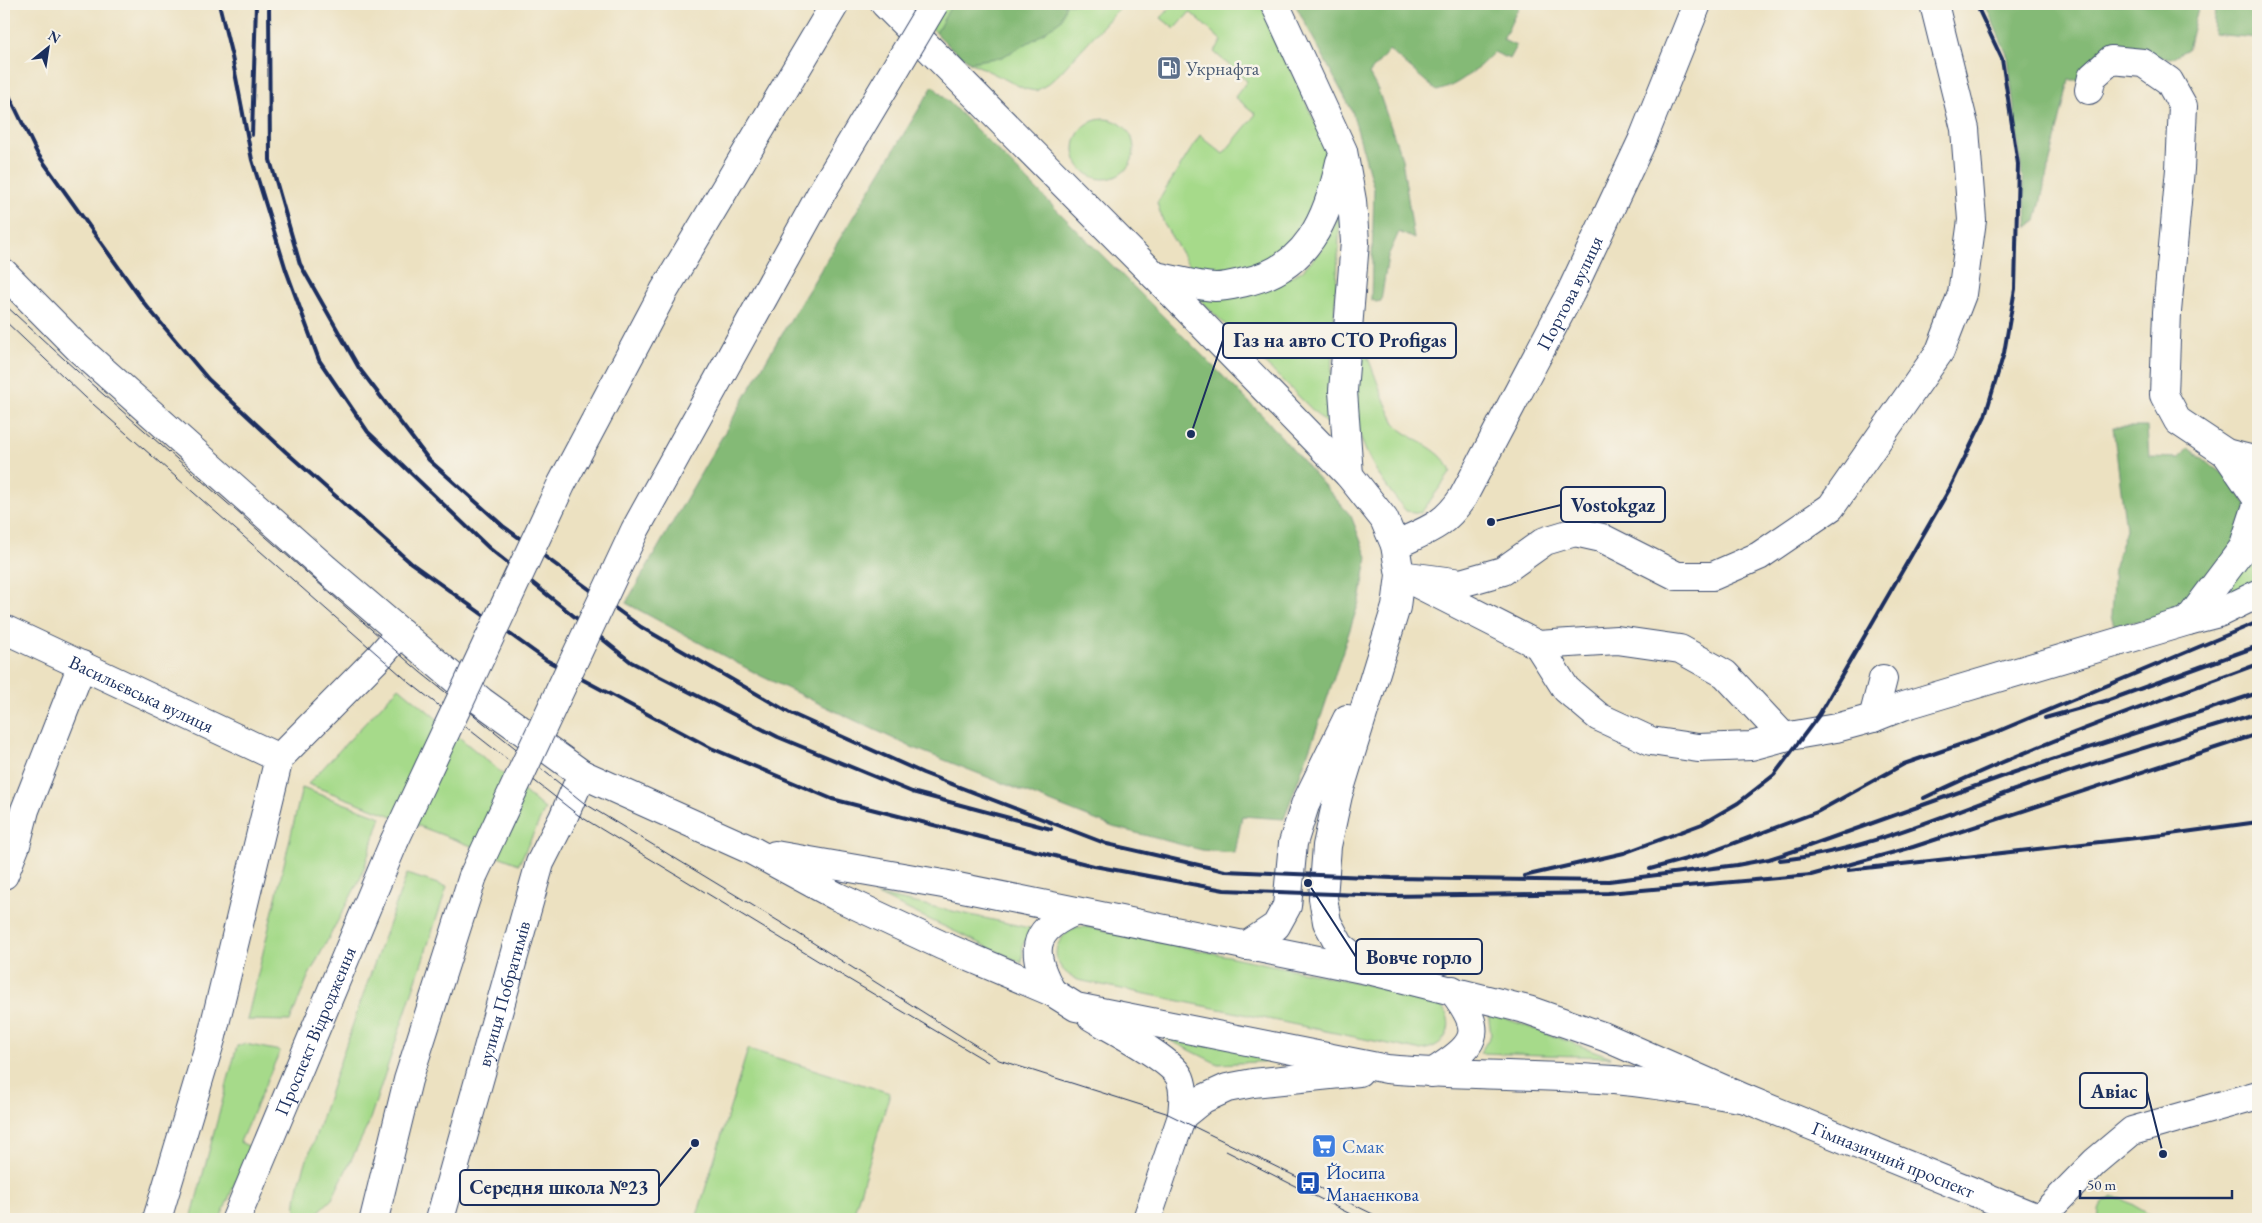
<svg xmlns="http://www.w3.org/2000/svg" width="2262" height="1223" font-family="'EB Garamond',serif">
<rect width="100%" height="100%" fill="#f7f3e8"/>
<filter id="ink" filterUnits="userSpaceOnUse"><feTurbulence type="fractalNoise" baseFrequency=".02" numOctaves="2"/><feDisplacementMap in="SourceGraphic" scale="10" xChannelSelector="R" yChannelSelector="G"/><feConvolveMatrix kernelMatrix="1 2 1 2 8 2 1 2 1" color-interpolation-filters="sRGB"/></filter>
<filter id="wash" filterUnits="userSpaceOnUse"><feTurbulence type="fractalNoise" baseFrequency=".0096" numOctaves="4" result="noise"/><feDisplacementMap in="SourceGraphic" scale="20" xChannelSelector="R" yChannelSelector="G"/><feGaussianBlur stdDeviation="1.12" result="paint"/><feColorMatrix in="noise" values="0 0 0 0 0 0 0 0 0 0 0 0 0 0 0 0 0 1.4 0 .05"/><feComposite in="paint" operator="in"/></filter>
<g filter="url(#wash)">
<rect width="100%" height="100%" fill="#ece1c1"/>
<!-- green -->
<path fill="#a6da8a" stroke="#608474" d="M909,4H1123L1059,74L1048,84L1036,91L1025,89L970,62L950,47Z
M1173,4H1261L1326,146L1327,168L1314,215L1285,253L1240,272L1212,274L1190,267L1164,224L1157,203L1200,135L1223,154L1256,114L1235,97L1247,81L1214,52L1222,41L1190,12L1175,29L1161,18Z
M1074 149a30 30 0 1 1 60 0a30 30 0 1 1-60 0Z
M1340,212C1338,284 1329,356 1331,428L1196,296L1270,287L1302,271L1322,249Z
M1365,350C1371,364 1390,420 1399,428C1417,443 1443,449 1451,472L1421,513L1406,511C1373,472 1348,432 1356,379C1358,368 1358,359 1365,350Z
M2258,547V582L2207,608L2239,566Z
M399,687L545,809L519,864L308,784Z
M302,788L381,817L361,877L308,977L290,1021L247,1020Z
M407,874L447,887L368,1125L332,1199L311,1219H303L296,1214C293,1189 311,1151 319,1126C346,1041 376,958 407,874Z
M875,894L1034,929L1023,944L1022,963Z
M1077,927H1087L1427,997C1460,1010 1454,1049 1418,1050L1078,980C1050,968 1048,940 1077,927Z
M1488,1012L1611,1057L1480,1053L1491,1035Z
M1151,1031L1296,1060L1218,1064Z
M245,1044L280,1051L240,1142L250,1147L220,1219H191L237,1046Z
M748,1049L890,1093L852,1219H696Z
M2114,1197L2121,1198L2157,1219H2099C2097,1207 2103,1201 2114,1197Z"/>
<!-- forest -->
<path fill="#84ba76" stroke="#50746a" d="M952,4H1066L1061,20L1035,39L1002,57L970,62L950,47L936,33Z
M1295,4H1520L1503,40L1516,46L1509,59L1494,52C1479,68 1458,86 1437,91L1389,50L1369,74L1378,90L1402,159L1414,239L1399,232L1388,256L1381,301L1376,302L1371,299L1374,189L1352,111Z
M1985,4H2199L2188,49L2171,58L2106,54L2082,80H2069L2036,221L2028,227L2008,57Z
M2218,4H2258V38L2213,34L2214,16Z
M933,86L1264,417L1351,516L1367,557L1361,596L1322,714L1284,819L1242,816L1235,853L1202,850L1113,827L909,746L761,676L626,603L778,340Z
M2113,427H2147L2149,457L2180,458L2188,448L2228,478L2248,507L2243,531L2185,614L2114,625L2111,615L2114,566L2126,529Z"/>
</g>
<g filter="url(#ink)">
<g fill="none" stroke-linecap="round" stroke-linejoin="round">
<defs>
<g id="minor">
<path d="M2089,90L2092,77L2111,60L2143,63L2169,81L2183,106L2180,169L2167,312L2164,395L2178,421L2226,453L2258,461"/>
<path d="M2226,453L2258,500"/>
<path id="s1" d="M1395,545C1427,530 1443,527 1463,497L1571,292L1642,141L1697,4"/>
<path d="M1400,575L1461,583L1503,571L1545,541L1575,532L1602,538L1677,576H1713L1759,556L1831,507L1940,351L1962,294L1972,220L1965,129L1934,4"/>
<path d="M1418,584L1538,645L1617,640L1680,649L1725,674L1784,737"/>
<path d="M2188,621L2243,548L2258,502"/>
<path id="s2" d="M4,629L279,758"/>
<path d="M1538,645L1566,689L1599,717L1651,741L1698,748L1751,746L1784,737L1836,728L1873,718L1903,706L2188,621L2219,613L2258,594"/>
<path d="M1873,718L1883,679"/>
<path d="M4,875L16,845L25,810L82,665"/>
<path d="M157,1219L212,1036L279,758L380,656L401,632"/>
<path id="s3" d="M440,1219L540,863L563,818L582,774"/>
<path d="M1147,1219L1182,1116"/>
<path d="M2039,1219L2095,1162L2132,1131L2258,1095"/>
</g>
<g id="major">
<path d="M885,4L1155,276L1349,475L1384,519L1395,545L1400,575L1396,607L1338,795L1327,846L1323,898L1327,922L1340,946L1369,969"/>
<path d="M1275,4L1343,151L1352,201L1355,242L1343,391L1349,475"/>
<path d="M4,273L79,349L326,569L481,701L582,774L751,850L836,896L941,945L1052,992L1076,1007L1387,1069C1463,1076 1539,1074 1614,1080C1659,1084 1702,1092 1746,1099"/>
<path d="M1155,276C1174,279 1195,286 1215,287C1225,287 1236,284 1245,282C1307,269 1328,218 1340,162"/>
<path id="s4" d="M775,855L943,884L1372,971L1528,1010L1605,1037L1746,1099L2040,1219"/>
<path d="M1246,946L1276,926L1287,906L1293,843L1305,805L1347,719"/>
<path d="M1052,992C1031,954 1029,931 1074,912"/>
<path d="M1092,1017C1112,1029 1172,1059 1180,1078C1185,1091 1183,1103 1182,1116"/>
<path d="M1432,1073C1475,1045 1487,1034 1452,990"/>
<path d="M1182,1116L1203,1099L1227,1088L1253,1083L1359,1072"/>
<path id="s5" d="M236,1219L394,842"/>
<path d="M374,1219L408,1080L473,876"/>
</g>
</defs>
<!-- minor casing -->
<use href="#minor" stroke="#3a4a6d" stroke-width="30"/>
<!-- major casing -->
<use href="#major" stroke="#3a4a6d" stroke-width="30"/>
<!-- minor -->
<use href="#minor" stroke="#fff" stroke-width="28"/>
<!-- major -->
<use href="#major" stroke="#fff" stroke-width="28"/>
<!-- tram -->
<path stroke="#1b2f5e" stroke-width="1" d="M4,304L88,381L420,672L584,803L780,922L999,1060L1166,1113L1383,1219
M4,320L85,397L410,683L578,815L838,973L988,1062
M1226,1151L1360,1219"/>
<!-- rail -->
<path stroke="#1b2f5e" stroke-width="4" d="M219,4L232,57L252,160L286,270L319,360L368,432L489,548L631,662L778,737L912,792L1051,829
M269,4L270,160L300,264L359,368L429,460L503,526L641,627L790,713L923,773L1107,844L1225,871L1392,878L1609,881L1737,865L1769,859L1800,849L2015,772L2258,693
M4,85L37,153L144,303L208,379L286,452L411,563L546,660L711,748L832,799L1094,866L1224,890L1390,896L1608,893L1811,875L1913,847L2258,734
M252,135L256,4
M2045,718L2109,700L2258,646
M1924,798C2032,745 2146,706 2258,664
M1780,860C1863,852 1946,814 2023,787C2101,760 2180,737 2258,713
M1650,869L1708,853L1817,812L1904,764L1994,733L2258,622
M1848,870L2163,835L2258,822
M1524,876L1624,853L1702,824L1738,803L1774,775L1819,715L1949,490L1985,416L2004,353L2015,289L2018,164L2002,59L1976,4"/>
<defs>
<path id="major-bridge" d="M394,842L561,485L664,291L835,4
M473,876L635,530L823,190L934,4"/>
</defs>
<!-- major-bridge casing -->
<use href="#major-bridge" stroke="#3a4a6d" stroke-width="30" stroke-linecap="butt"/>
<!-- major-bridge -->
<use href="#major-bridge" stroke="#fff" stroke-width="28"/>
</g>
</g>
<!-- icons -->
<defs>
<symbol id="fuel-square" viewBox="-11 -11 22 22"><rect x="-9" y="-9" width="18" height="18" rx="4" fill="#5c6f8a" stroke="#f7f3e8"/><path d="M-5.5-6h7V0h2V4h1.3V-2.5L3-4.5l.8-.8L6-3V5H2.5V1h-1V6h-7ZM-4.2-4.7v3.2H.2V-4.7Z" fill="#fff"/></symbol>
<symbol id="supermarket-square" viewBox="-11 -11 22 22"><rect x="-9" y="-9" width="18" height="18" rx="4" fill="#3f7fe0" stroke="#f7f3e8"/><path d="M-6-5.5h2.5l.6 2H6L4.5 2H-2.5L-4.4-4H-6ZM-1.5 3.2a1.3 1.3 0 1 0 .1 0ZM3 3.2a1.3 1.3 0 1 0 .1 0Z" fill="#fff"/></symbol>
<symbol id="bus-square" viewBox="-11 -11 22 22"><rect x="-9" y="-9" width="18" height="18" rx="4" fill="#1a4fb4" stroke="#f7f3e8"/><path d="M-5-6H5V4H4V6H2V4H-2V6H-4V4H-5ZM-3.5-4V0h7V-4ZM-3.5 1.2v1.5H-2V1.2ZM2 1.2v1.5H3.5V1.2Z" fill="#fff"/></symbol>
</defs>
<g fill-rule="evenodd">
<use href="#fuel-square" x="1155" y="54" width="28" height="28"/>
<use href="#supermarket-square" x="1310" y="1132" width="28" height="28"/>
<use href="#bus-square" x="1294" y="1169" width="28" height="28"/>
</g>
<g text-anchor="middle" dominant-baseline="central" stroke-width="5" stroke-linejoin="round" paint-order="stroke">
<!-- service labels -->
<g font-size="19" fill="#4e5e75" stroke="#f7f3e8" text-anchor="start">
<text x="1186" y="68">Укрнафта</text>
</g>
<!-- street labels -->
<g font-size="19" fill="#1b2f5e" stroke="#f7f3e8">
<text stroke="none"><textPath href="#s1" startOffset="315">Портова вулиця</textPath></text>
<text stroke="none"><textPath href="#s2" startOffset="152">Васильєвська вулиця</textPath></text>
<text stroke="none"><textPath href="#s3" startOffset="234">вулиця Побратимів</textPath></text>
<text stroke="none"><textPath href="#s5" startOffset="204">Проспект Відродження</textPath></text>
<text stroke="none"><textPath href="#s4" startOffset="1164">Гімназичний проспект</textPath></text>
</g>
<!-- shop labels -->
<g font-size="19" fill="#366cbe" stroke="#f7f3e8" text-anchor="start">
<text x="1342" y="1146">Смак</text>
</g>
<!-- transit labels -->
<g font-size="19" fill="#164399" stroke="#f7f3e8" text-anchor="start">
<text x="1326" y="1172">Йосипа<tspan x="1326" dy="22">Манаєнкова</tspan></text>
</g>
</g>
<!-- callouts -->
<path fill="none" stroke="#1b2f5e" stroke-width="2" d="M1191 434L1223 340M1491 522L1561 505M1308 883L1356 957M2163 1154L2147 1091M695 1143L659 1187"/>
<g fill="#1b2f5e" stroke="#f7f3e8" stroke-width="2">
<circle cx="1191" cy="434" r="5"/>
<circle cx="1491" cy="522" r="5"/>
<circle cx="1308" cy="883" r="5"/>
<circle cx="2163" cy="1154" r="5"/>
<circle cx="695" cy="1143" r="5"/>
</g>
<g fill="#f7f3e8" stroke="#1b2f5e" stroke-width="2">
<rect x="1223" y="323" width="233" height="35" rx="5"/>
<rect x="1561" y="487" width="104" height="35" rx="5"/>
<rect x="1356" y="939" width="126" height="35" rx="5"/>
<rect x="2080" y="1073" width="67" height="35" rx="5"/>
<rect x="460" y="1170" width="199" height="35" rx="5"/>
</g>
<g font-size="20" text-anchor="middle" font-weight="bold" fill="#1b2f5e">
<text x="1340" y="347">Газ на авто СТО Profigas</text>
<text x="1613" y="512">Vostokgaz</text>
<text x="1419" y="964">Вовче горло</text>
<text x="2114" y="1098">Авіас</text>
<text x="559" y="1194">Середня школа №23</text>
</g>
<!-- margin -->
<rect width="2262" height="1223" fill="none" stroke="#f7f3e8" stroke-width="20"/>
<!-- north arrow -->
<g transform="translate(48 48) rotate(30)" stroke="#f7f3e8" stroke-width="4" paint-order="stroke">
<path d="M0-4L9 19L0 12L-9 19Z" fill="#1b2f5e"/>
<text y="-8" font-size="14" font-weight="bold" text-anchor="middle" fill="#1b2f5e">N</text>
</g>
<!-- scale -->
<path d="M2080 1190v8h152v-8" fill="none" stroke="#1b2f5e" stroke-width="2.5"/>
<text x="2087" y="1190" font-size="15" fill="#1b2f5e" stroke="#f7f3e8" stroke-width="4" paint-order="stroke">50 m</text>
</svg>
